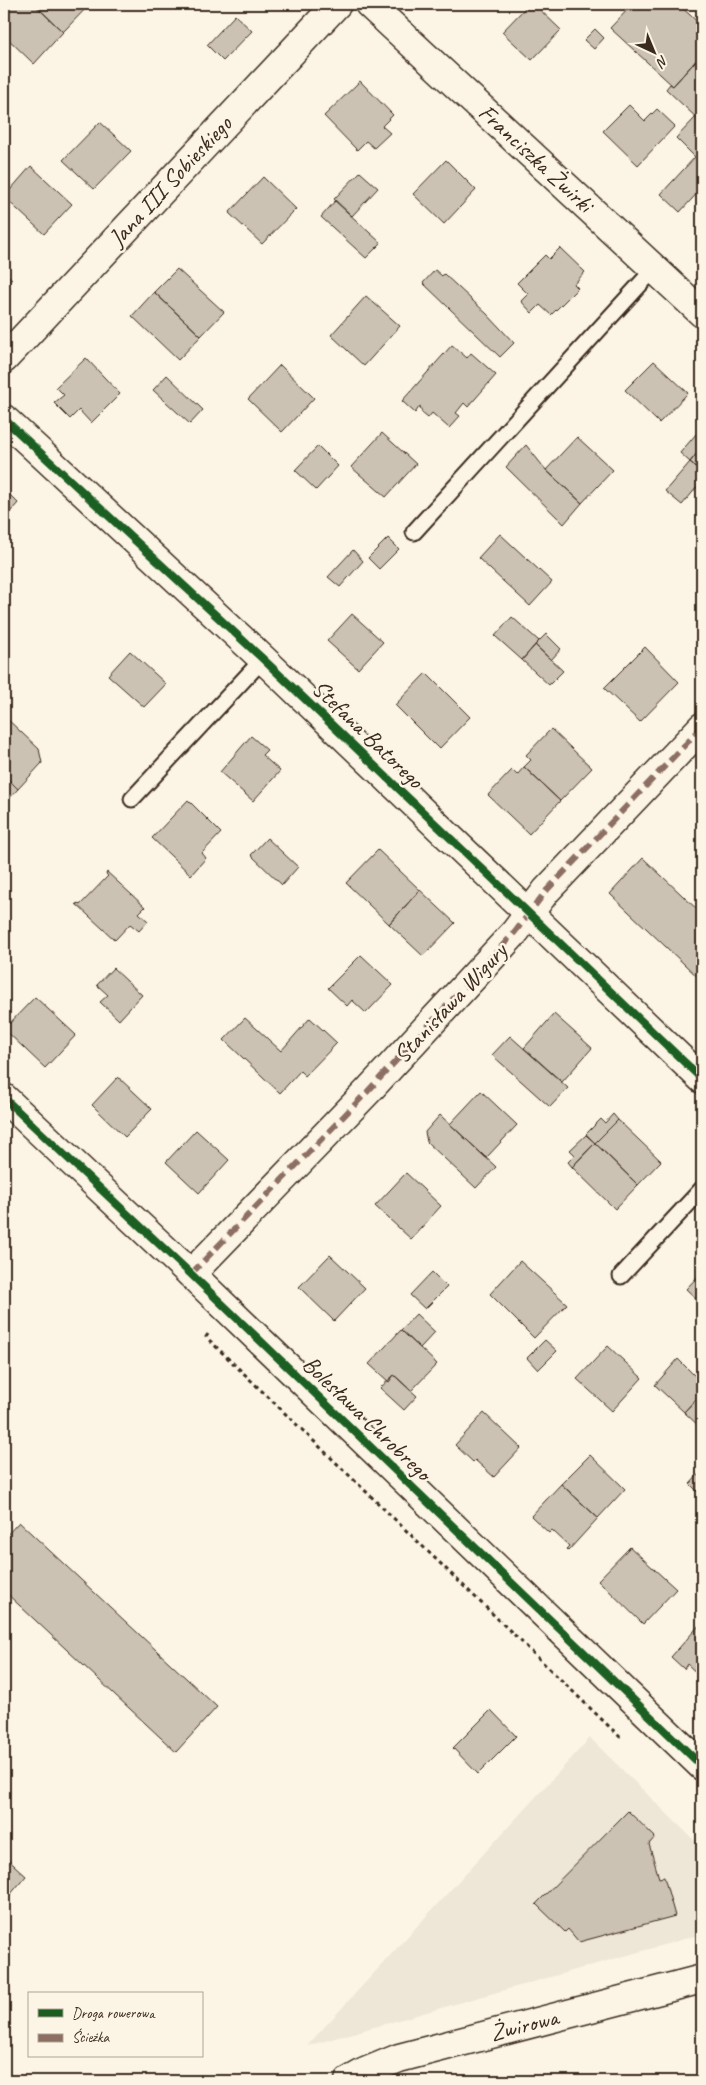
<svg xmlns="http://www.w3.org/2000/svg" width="706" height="2085" font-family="Caveat,sans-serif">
<rect width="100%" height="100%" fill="#fcf5e5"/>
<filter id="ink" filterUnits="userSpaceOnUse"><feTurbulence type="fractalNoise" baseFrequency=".02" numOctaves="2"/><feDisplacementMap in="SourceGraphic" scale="10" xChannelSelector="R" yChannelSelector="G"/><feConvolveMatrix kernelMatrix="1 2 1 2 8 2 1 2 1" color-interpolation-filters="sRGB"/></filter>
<g filter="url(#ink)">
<!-- built -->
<path fill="#eee6d6" d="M590,1738L702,1848V1934L307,2046Z"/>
<!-- building -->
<path fill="#ccc2b3" stroke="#3b2a1e" d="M12,4H34L63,32L34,64L4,35V12Z
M34,4H90L63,32Z
M529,4H534L561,30L532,60L502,32Z
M633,4H678L702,26V54L673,86L610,28Z
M235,15L252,31L223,61L207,45Z
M595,29L604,38L594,49L584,40Z
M702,54V123L666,89L670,84L673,86Z
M360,81L393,115L382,126L390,133L374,148L366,141L357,150L324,116Z
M4,85L10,91L4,98Z
M629,105L645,121L657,109L675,126L638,165L603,131Z
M696,117L702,123V188L680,212L661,194L695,157L676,138Z
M100,122L131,151L94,189L63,160Z
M446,160L476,190L444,224L413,194Z
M31,166L72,204L44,234L4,197Z
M360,172L378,188L352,216L334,199Z
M263,177L296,209L262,244L229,213Z
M335,201L381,243L366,258L321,217Z
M560,248L585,272L574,284L578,288L551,315L540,305L532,313L521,301L528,294L517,283L545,255L549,259Z
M177,269L224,312L201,336L154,292Z
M435,270L442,276L444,274L487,314L514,343L500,357L423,283Z
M4,271L12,279L4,287Z
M154,292L201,336L178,360L132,316Z
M366,296L400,326L364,366L331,335Z
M452,345L467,358L471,353L496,375L468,407L464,403L456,413L460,416L449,428L432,413L428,418L422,413L420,406L415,413L402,401Z
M86,358L120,394L91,423L79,410L70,419L54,403L64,395L56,387Z
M654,361L688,393L659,423L625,390Z
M280,365L314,398L282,432L248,399Z
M167,375L203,410L190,424L153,390Z
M702,427V447L690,462L680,453Z
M382,433L416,464L386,497L351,467Z
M577,437L613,470L582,503L546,470Z
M526,445L546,470L582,503L564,524L506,467Z
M318,446L338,466L316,490L295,470Z
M702,447V472L690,462Z
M690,462L702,472V481L682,505L665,491Z
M4,489L18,503L4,519Z
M500,534L552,582L530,606L478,558Z
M388,538L399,549L379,569L368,558Z
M353,550L363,561L340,587L328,577Z
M352,614L383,642L358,669L327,641Z
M512,617L539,641L522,660L495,636Z
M546,634L561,649L551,660L535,645Z
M535,645L563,671L549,685L522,660Z
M645,647L679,682L640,722L604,688Z
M130,651L166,684L144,707L108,675Z
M426,673L470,717L439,749L395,705Z
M4,716L39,749L42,763L18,789L4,775Z
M551,729L592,768L560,801L524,767L531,760L526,755Z
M251,736L267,750L262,755L280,771L253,801L220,772Z
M524,767L560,801L529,834L488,795L512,770L517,775Z
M4,775L18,789L4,804Z
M188,800L221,833L202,853L206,858L191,875L152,838Z
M267,838L298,867L282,885L251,855Z
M378,850L420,890L389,924L346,883Z
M643,858L702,914V981L610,894Z
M107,872L145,907L139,913L148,921L139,931L130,924L115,940L76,904L78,903L80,905L108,876L106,874Z
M420,890L455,923L423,956L389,924Z
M361,955L393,985L366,1013L352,1000L347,1006L328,988Z
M113,968L142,995L119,1020L100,1002L108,995L97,985Z
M35,997L76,1035L45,1068L4,1029Z
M554,1014L592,1048L562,1082L524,1048Z
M245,1018L281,1051L310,1018L337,1043L305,1076L300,1071L280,1093L224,1040Z
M510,1036L568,1088L550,1107L492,1055Z
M118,1077L152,1109L125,1137L92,1105Z
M481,1091L517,1125L486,1158L450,1124Z
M613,1114L618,1120L595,1143L586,1134L601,1119L605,1123Z
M440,1115L496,1167L476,1188L427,1142L425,1132Z
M618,1120L661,1161L638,1185L595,1143Z
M196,1130L229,1160L199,1193L166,1162Z
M586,1135L595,1143L572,1167L568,1162L575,1155L570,1150Z
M595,1143L638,1185L615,1209L572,1167Z
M406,1173L441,1206L411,1239L375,1206Z
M330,1255L365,1288L334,1321L299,1287Z
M520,1261L567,1304L534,1338L490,1294Z
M432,1272L447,1287L425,1309L410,1295Z
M702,1272V1304L686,1289Z
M416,1314L435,1332L420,1348L401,1330Z
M401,1330L437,1364L411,1391L394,1375L389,1382L369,1364Z
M545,1340L557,1351L538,1370L527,1358Z
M608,1346L642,1378L612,1411L577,1379Z
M678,1359L702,1383V1393L684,1412L655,1385Z
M394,1375L417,1396L404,1410L380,1388Z
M702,1393V1429L684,1412Z
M484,1413L521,1448L494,1477L475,1460L473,1462L455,1445Z
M590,1455L625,1489L598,1518L561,1484Z
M702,1471V1496L690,1484Z
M561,1484L598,1518L568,1551L566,1549L569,1546L552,1530L549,1533L531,1516Z
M19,1522L217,1707L176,1752L4,1591V1538Z
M630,1547L676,1589L643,1624L598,1580Z
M702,1622V1678L687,1664L684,1669L671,1657Z
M491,1710L516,1736L478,1774L453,1748Z
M628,1811L655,1837L649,1844L659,1878L664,1877L675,1916L579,1942L568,1929L565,1932L536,1904Z
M4,1856L26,1876L4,1902Z
M4,2072L14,2081H4Z"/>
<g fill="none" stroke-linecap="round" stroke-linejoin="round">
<defs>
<path id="service" d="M414,532L655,268
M132,799L263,659
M621,1276L702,1189"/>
<path id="minor" d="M369,4L702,313
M4,359L337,4
M4,419L263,659L702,1079
M191,1274L368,1091L515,932L546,891L702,727
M349,2081L365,2072L399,2058L702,1979"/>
<path id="tertiary" d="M4,1098L191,1274L702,1766"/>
</defs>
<!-- service casing -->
<use href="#service" stroke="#3b2a1e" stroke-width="19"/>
<!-- minor casing -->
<use href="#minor" stroke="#3b2a1e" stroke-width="31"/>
<!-- tertiary casing -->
<use href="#tertiary" stroke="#3b2a1e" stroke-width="31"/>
<!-- path -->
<path stroke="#3b2a1e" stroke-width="3" stroke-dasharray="4 4" stroke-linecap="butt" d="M208,1334L206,1337L620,1737H624"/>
<!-- service -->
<use href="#service" stroke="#fcf5e5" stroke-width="15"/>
<!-- minor -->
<use href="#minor" stroke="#fcf5e5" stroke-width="28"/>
<!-- tertiary -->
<use href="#tertiary" stroke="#fcf5e5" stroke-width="28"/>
<!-- quiet -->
<path stroke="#8d6e63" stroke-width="6" stroke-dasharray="12 6" stroke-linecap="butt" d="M191,1274L368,1091L515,932L546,891L702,727"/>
<defs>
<path id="cycleway" d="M4,419L263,659L702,1079
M4,1098L191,1274L702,1766"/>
</defs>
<!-- cycleway casing -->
<use href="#cycleway" stroke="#fcf5e5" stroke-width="11"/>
<!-- cycleway -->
<use href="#cycleway" stroke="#1b5e20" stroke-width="8"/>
</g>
</g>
<g text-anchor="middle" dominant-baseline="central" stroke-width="5" stroke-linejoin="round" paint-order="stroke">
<!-- street labels -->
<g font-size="24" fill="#3b2a1e" stroke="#fcf5e5">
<text transform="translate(536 158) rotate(43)">Franciszka Żwirki</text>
<text transform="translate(170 181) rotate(-47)">Jana III Sobieskiego</text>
<text transform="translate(368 734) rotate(44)">Stefana Batorego</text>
<text transform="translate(450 1003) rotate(-47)">Stanisława Wigury</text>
<text transform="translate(367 1418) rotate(44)">Bolesława Chrobrego</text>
<text transform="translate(524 2025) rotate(-14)">Żwirowa</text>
</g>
</g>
<!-- margin -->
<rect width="706" height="2085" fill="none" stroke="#fcf5e5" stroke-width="20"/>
<rect x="10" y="10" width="686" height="2065" fill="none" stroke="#3b2a1e" stroke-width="2" filter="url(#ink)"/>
<!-- legend -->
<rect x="28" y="1992" width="175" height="65" fill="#fcf5e5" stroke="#afa495"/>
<rect x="38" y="2009" width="25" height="8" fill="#1b5e20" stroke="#afa495"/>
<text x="72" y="2018" font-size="15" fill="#3b2a1e">Droga rowerowa</text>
<rect x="38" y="2034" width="25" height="8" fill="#8d6e63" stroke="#afa495"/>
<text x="72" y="2042" font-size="15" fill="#3b2a1e">Ścieżka</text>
<!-- north arrow -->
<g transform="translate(654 52) rotate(136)" stroke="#fcf5e5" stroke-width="4" paint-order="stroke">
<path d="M0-4L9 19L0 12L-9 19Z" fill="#3b2a1e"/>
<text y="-8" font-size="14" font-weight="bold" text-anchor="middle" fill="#3b2a1e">N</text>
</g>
</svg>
